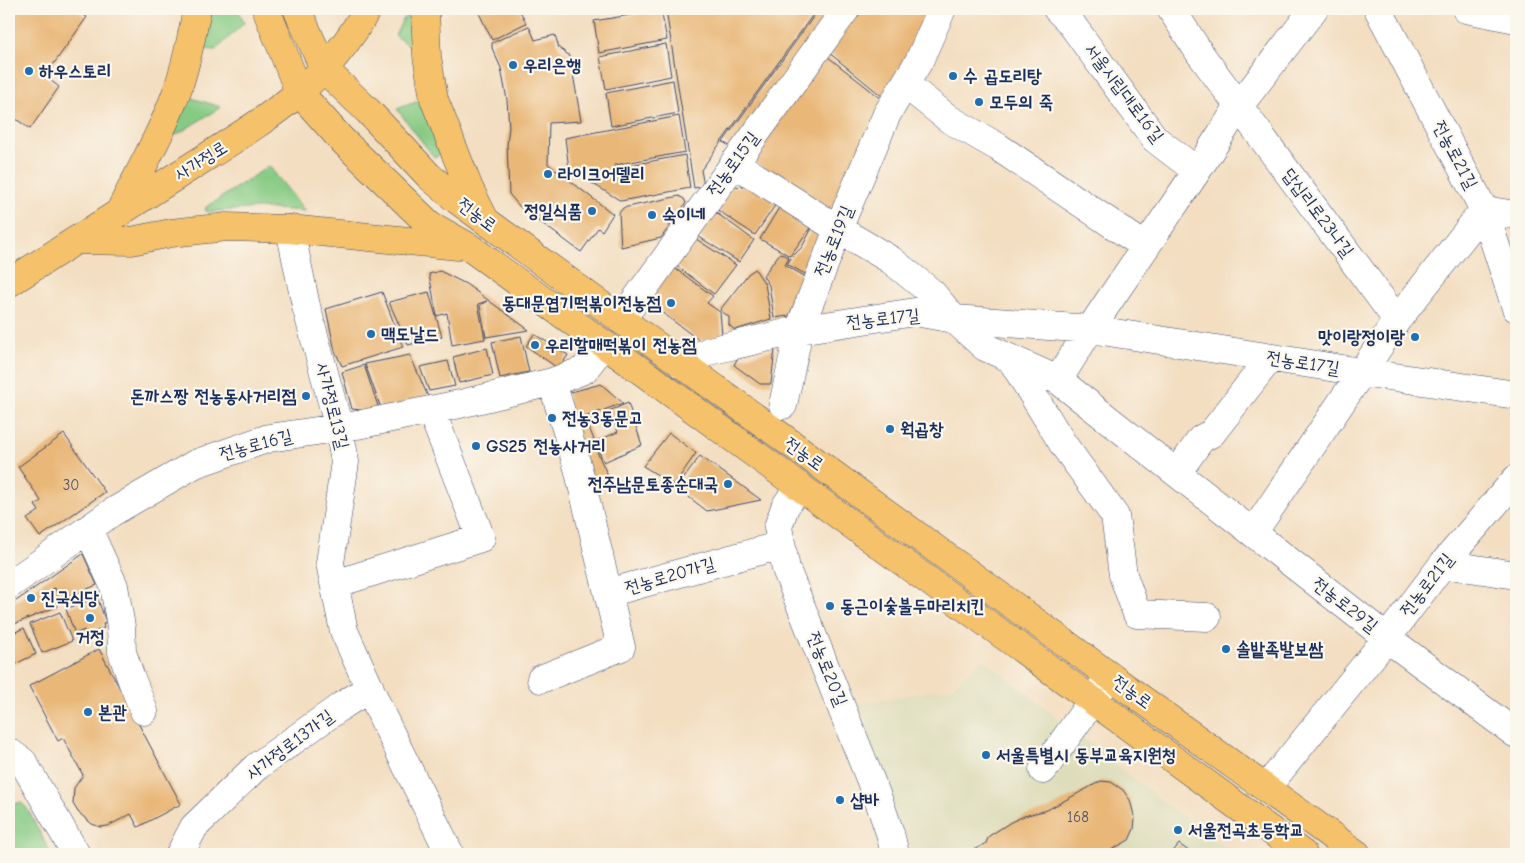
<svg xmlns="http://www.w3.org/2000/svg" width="1525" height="863" font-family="'Comic Neue','Poor Story',sans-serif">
<rect width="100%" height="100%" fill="#fbf7ec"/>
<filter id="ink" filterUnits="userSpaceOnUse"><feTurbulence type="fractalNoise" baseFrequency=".02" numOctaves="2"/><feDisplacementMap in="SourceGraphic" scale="10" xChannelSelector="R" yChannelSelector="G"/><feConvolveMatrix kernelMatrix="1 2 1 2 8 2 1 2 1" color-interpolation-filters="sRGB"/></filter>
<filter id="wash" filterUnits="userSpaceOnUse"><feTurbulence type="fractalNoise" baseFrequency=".0096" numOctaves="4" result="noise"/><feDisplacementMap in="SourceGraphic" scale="20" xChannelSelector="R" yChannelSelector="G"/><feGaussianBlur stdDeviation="1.12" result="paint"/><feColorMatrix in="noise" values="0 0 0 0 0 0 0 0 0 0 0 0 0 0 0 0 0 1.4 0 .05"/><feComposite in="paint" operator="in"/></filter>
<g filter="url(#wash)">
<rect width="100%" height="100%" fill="#f3dec1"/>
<!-- built -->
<path fill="#deddbb" d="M983,659L1167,805L1234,854H903L849,705L951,688Z"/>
<!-- green -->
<path fill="#87ca83" stroke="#517c70" d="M207,9H238L244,23L216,50L201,49Z
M412,11L413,48L395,36C399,28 403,15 412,11Z
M185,96L221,107L168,140Z
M421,100L441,153L437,157L433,156L397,109Z
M269,166L305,211L259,208L208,212L206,211L205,208Z
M20,802L27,808L51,854H9V807Z"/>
<g id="blocks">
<!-- building -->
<path fill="#e9b778" d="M9,9H75L87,17L45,76L59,87L30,129L9,114Z
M477,9H519L526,23L492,40Z
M678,9H817L701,170L704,186L694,188L666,10Z
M819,9H855L823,53L883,100L833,210L723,142Z
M858,9H928L922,28L883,97L828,52Z
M661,10L667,40L599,53L594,21Z
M529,26L535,40L555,35L559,48L570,56L581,121L549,123L548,164L613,214L602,231L598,228L581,252L520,207L509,194L507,145L509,127L507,100L501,68L492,48V43Z
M666,44L671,76L606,89L600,57Z
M673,80L678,113L611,126L606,93Z
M679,116L685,152L615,165V168L685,155L690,188L621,201L569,169L565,138Z
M750,185L776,204L755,235L713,207L728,188Z
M679,196L684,199L686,203L661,238L621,247L619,213L623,208Z
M780,206L812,225L790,256L760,239Z
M711,209L754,240L739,262L693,233Z
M813,226L827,234L807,275L787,264L791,258L802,247Z
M693,237L736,265L714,294L674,264Z
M780,253L789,258L785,265L806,277L789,316L774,318L769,285L763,276Z
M673,267L713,296L707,303L720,312L722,335L700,341L644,299Z
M755,269L765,284L771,319L735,330L729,325V317L720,310L748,274Z
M440,271L466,284L529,330L486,337L480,305L487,301L478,304L485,339L452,345L447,313L437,316L429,274Z
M382,292L403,347L342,366L335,351L326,309Z
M429,292L442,337L408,345L389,302Z
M534,334L568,355L559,369L526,346Z
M521,336L529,372L500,378L492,342Z
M487,348L493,375L459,383L453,357Z
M775,349L771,384H760L734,365L737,359Z
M410,355L429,399L382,411L365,364Z
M448,361L455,386L429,391L420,367Z
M364,365L380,412L352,409L342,372Z
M601,384L623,403L585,417L594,440L579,445L567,393Z
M628,403L642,445L604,462L594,442L618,432L609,411Z
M669,433L696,453L674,485L643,466Z
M64,434L105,492L40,537L27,519L39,511L35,505L41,501L18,467Z
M593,443L608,476L588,482L576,449Z
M700,456L738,483L761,500L707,511L677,488Z
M83,554L97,585L60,600L55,588L52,589L58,606L12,625L9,619V606Z
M97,597L106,622L103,624L104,628L85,636L84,630L75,634L66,609Z
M60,612L72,641L42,653L30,624Z
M24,628L36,654L9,667V635Z
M99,649L181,804L138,827L131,814L108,826L100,827L92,824L78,812L73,804L74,788L83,775L63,738L58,741L29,686Z
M1101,781L1111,782L1123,790L1130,800L1135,819L1134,829L1129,840L1104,854H967L986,843L989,836L1011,822L1024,816L1047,810Z
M1179,844L1193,854H1171Z"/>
</g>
</g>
<g filter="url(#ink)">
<use href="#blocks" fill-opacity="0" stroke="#3b496d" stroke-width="1"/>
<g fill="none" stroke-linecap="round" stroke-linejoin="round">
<defs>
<path id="minor" d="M1057,9L1070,22L1155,139L1197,171
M1171,9L1201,55L1397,320
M1378,9L1484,210L1516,308
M1466,9L1516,19
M905,84L949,119L998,147L1146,247
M734,163L838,229L891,260L932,293L954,319L985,347L1058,380L1387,638L1516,734
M1484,210L1516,215
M290,229L306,306L339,428L345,462L330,563L344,631L383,718L450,854
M621,320L846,9
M1011,359L1063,444L1115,516L1123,575L1137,614L1207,617
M682,365L709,351L799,330L915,312L954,319L1090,329L1361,372L1516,395
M1058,380L1090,329L1197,171L1239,106L1314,9
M783,405L799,330L838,229L887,114L919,61L942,9
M1177,473L1201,439L1212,433L1270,358
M799,486L785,507L778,527L786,569L880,804L890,833L895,854
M88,529L114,586L121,627L122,652L131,678L144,711
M1253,533L1397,320L1484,210
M1443,564L1516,575
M335,584L481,538L431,410
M9,585L111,513L195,464L269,438L357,425L460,404L552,382L584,370L604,344
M608,593L781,545
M541,679L621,647L578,468L552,382
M9,752L23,762L76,854
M1043,770L1110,676
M1266,788L1387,638L1443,564L1516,479
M180,854L194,827L256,767L343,705L370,688"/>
<path id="major" d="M266,9L299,92L340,138L430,225L469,247L637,368L1303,854
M297,9L324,69L368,111L429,176L457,200L1136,695L1357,854
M425,9L427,56L434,99L469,188L484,218
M119,213C139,172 163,131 178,88C187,62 192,35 197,9
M77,240L131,241L171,233L227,227L290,229L458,246
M9,283C65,247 122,211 178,175C252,127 324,90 367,9"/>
</defs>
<!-- minor casing -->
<use href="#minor" stroke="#3b496d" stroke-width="29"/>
<!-- major casing -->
<use href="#major" stroke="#3b496d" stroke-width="29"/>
<!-- minor -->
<use href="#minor" stroke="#fff" stroke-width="28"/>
<!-- major -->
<use href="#major" stroke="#f5c16b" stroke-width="28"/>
</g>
</g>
<!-- markers -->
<g fill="#1f6fb2" stroke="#fbf7ec" stroke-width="2">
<circle cx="513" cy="65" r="5"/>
<circle cx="29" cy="71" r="5"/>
<circle cx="953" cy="76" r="5"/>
<circle cx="979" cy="102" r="5"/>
<circle cx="548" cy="174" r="5"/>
<circle cx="592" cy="211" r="5"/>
<circle cx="652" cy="215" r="5"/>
<circle cx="671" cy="303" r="5"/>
<circle cx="371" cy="334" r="5"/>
<circle cx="1415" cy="337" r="5"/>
<circle cx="535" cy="345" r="5"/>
<circle cx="306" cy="396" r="5"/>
<circle cx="552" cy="418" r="5"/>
<circle cx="890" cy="429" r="5"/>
<circle cx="476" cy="446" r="5"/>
<circle cx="728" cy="484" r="5"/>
<circle cx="31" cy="598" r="5"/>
<circle cx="830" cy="606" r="5"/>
<circle cx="90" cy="618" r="5"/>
<circle cx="1226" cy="649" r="5"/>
<circle cx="88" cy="712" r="5"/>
<circle cx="986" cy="755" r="5"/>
<circle cx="840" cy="800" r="5"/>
<circle cx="1178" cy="830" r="5"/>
</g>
<g text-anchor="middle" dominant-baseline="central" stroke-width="4.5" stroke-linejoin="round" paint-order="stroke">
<!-- number labels -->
<g font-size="15" fill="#4e5164">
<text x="71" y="485">30</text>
<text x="1078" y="817">168</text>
</g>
<!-- poi labels -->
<g font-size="18" font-weight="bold" fill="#1b2f5e" stroke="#fbf7ec" text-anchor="start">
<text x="523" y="65">우리은행</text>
<text x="39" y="71">하우스토리</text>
<text x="963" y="76">수 곱도리탕</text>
<text x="989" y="102">모두의 죽</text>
<text x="558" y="174">라이크어델리</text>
<text x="582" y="211" text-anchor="end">정일식품</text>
<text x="662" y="215">숙이네</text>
<text x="661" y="303" text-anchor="end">동대문엽기떡볶이전농점</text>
<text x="381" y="334">맥도날드</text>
<text x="1405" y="337" text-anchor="end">맛이랑정이랑</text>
<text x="545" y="345">우리할매떡볶이 전농점</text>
<text x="296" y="396" text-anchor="end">돈까스짱 전농동사거리점</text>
<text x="562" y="418">전농3동문고</text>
<text x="900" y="429">웍곱창</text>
<text x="486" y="446">GS25 전농사거리</text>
<text x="718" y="484" text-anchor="end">전주남문토종순대국</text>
<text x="41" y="598">진국식당</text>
<text x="840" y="606">동근이숯불두마리치킨</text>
<text x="90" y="637" text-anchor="middle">거정</text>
<text x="1236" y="649">솔밭족발보쌈</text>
<text x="98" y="712">본관</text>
<text x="996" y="755">서울특별시 동부교육지원청</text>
<text x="850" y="800">샵바</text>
<text x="1188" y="830">서울전곡초등학교</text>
</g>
<!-- street labels -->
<g font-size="18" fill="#1b2f5e" stroke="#fbf7ec">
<text transform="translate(1124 93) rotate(53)">서울시립대로16길</text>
<text transform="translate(1455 155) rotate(62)">전농로21길</text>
<text transform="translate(201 161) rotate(-32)">사가정로</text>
<text transform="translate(733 164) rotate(-54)">전농로15길</text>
<text transform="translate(1318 213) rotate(53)">답십리로23나길</text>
<text transform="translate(477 215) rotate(37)">전농로</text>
<text transform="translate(834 241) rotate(-68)">전농로19길</text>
<text transform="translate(883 319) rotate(-6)">전농로17길</text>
<text transform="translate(1303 363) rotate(9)">전농로17길</text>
<text transform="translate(332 406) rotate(76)">사가정로13길</text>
<text transform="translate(256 445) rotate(-15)">전농로16길</text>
<text transform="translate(804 454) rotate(36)">전농로</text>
<text transform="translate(670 576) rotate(-16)">전농로20가길</text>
<text transform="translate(1427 585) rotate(-52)">전농로21길</text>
<text transform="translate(1345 605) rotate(38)">전농로29길</text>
<text transform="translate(827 669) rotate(68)">전농로20길</text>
<text transform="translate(1132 692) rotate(36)">전농로</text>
<text transform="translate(290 745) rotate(-37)">사가정로13가길</text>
</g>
</g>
<!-- margin -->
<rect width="1525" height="863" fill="none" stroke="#fbf7ec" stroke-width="30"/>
</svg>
